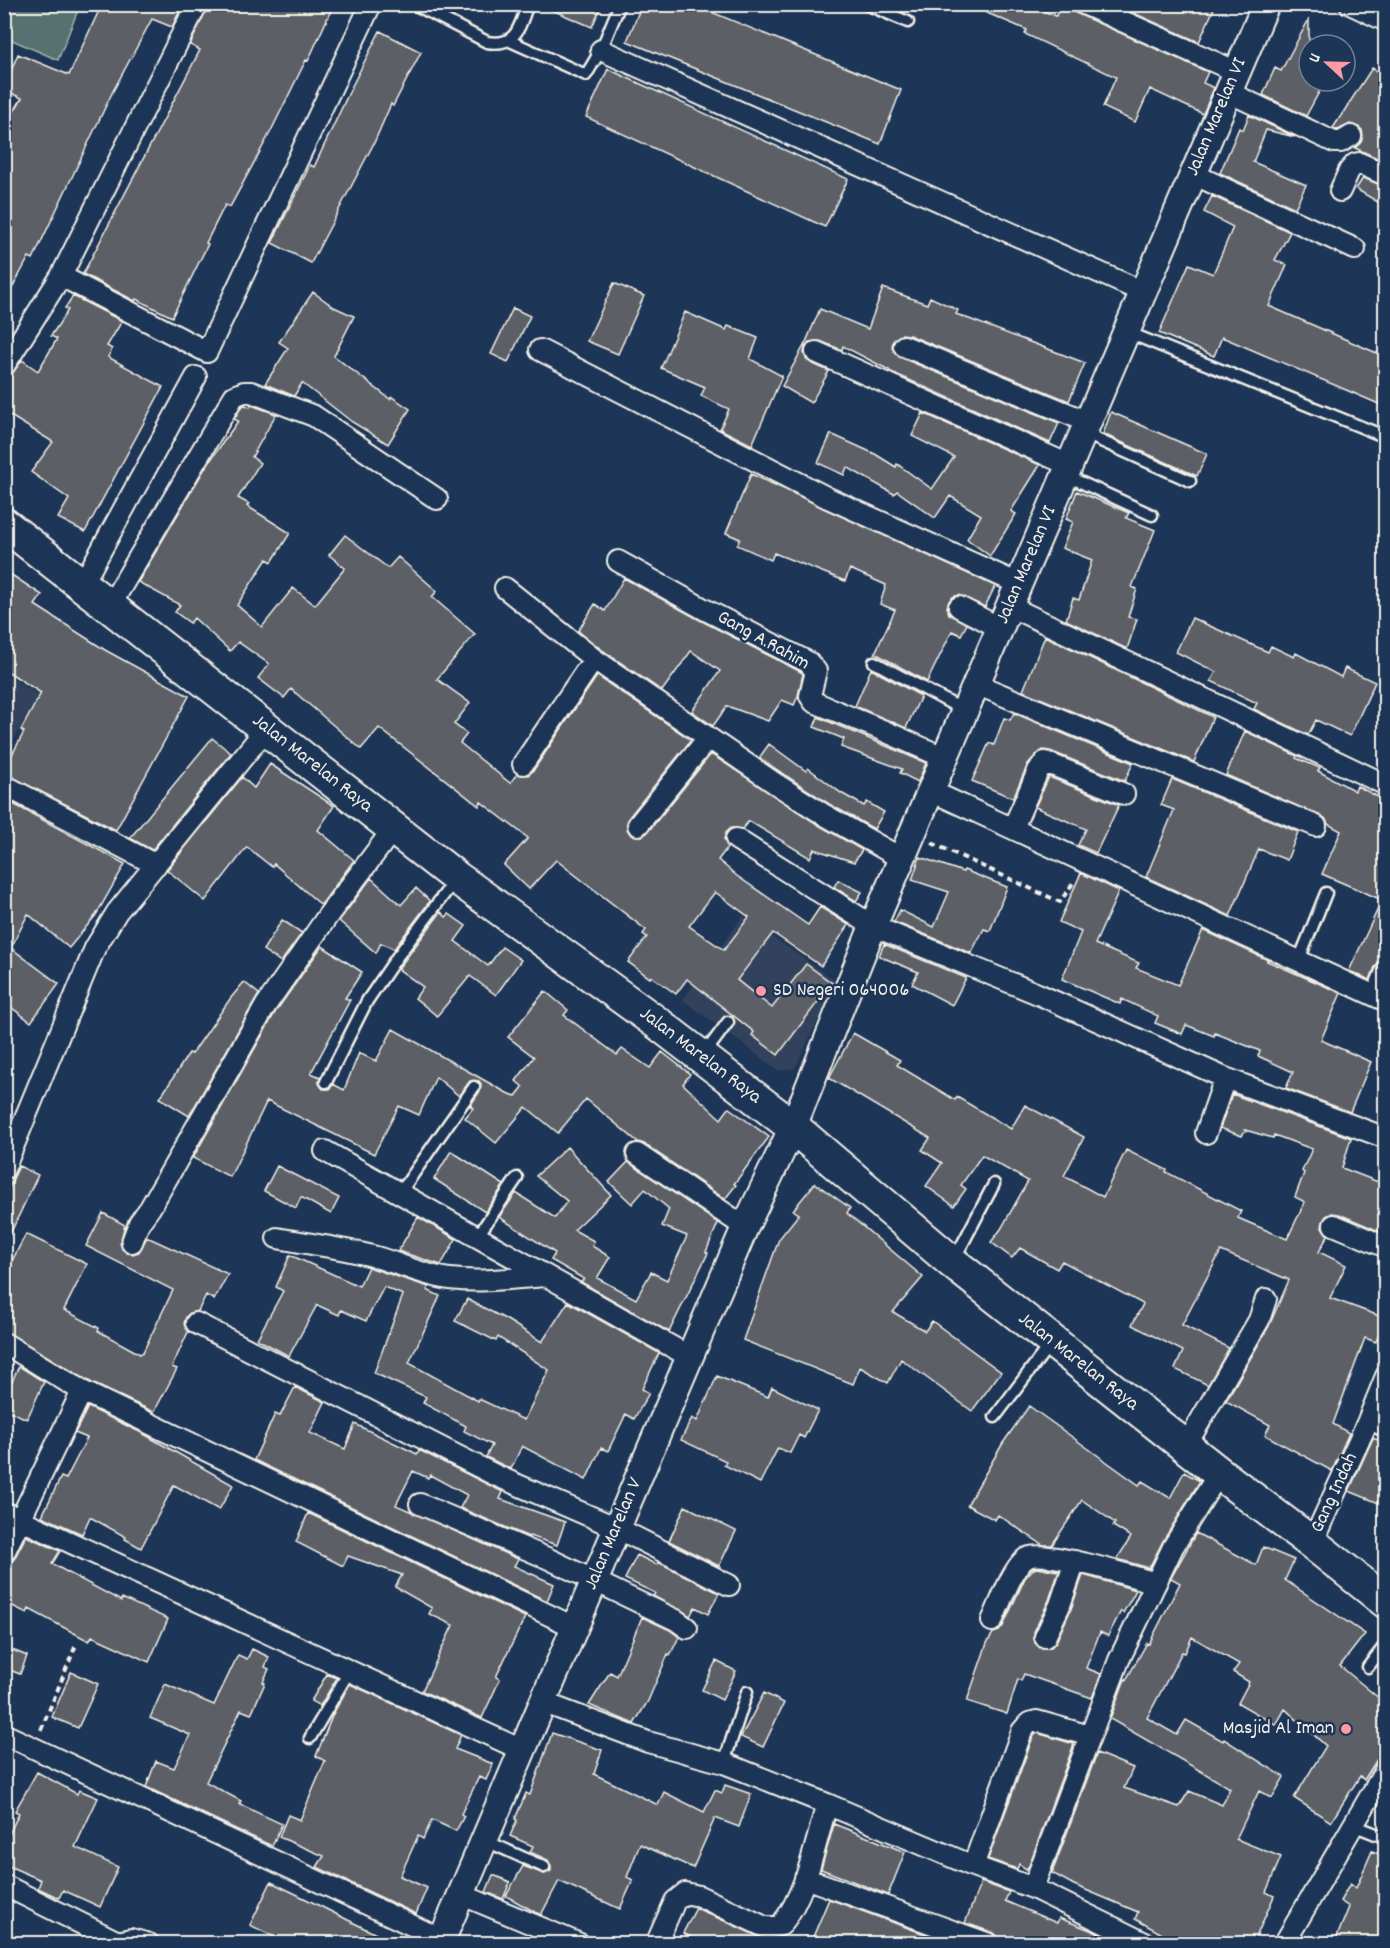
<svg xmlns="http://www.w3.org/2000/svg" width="1390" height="1948" font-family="Dekko,sans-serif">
<rect width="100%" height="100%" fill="#1d3557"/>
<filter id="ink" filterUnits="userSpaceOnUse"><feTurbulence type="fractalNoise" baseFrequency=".0167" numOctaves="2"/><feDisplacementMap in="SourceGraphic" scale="12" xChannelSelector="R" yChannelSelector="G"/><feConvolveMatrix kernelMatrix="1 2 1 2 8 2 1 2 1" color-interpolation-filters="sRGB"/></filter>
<g filter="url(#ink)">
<!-- built -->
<path fill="#30425c" d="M5,674L39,695L5,755Z
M743,916L837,982L795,1068L779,1071L683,1000Z"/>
<!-- green -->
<path fill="#547271" stroke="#a4b2ac" stroke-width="1.5" d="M5,4L80,5L58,60L5,37Z"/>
<!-- building -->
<path fill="#5b6066" stroke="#f4f1e8" stroke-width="1.5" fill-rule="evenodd" d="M102,4H183L172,27L152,19L112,93L33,259L29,257L4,303V128L22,98L4,90V87L18,54L69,75Z
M209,4H334L308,61L306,60L270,133L230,207L225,205L206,243L208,244L172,317L136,299L135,301L83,274L200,50L190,45Z
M538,4H602L592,27Z
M642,4H692L901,90L880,144L627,41Z
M966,4H1026L1056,16L1060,6L1208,72L1203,83L1214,88L1203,114L1150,89L1135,122L1103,107L1116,77L1025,34L1027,30Z
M1124,4H1216L1199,42L1122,8Z
M1309,19V81H1325L1306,116L1263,95L1275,68L1281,71Z
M380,31L421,52L393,106L391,104L374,143L311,263L272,243L310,165L314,167L352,86Z
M1372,68L1386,77V162L1355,148L1361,142L1363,136L1362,130L1357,126L1350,124L1338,130L1333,128Z
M608,69L848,179L825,227L586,117Z
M1249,115L1295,137L1266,130L1253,162L1306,185L1295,208L1220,173L1239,128L1243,130Z
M1363,178L1386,187V207L1356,189Z
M1212,196L1290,232L1275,260L1287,265L1269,306L1386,357V407L1222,337L1214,356L1159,333L1189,264L1213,274L1233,227L1204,212Z
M614,283L644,296L618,354L587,341Z
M883,288L927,304L930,297L958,310L956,314L1085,363L1069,401L909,335L902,334L893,341L892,348L899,357L1059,423L1050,443L889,371V370L843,346L842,350L820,341L809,342L805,347L804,353L806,359L811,363L829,371L811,403L782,386L806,342L820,309L868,329Z
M313,292L334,307L354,316L334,356L390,399L392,397L410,409L388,444L352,422L302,383L294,396L265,384L288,348L279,342Z
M73,296L122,321L107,346L112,349L108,357L163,387L85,532L58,518L69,499L31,472L53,442L4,412V384L22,360L38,371L57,339L51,336L68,310L65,308Z
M513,308L530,316L508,362L491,354Z
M685,312L726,330L728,326L758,338L750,359L782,376L752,445L720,429L729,409L701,396L705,387L661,368Z
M245,405L250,407L251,405L276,414L252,457L260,463L238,498L249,504L247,506L290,533L272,562L267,559L237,605L262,627L293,588L315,605L345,568L329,555L345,535L388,568L398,557L437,591L432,597L475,634L437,679L470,703L454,724L467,734L460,743L510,783L517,774L528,775L533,771L597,676L691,740L629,817L627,829L631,835L642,836L647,833L711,754L817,824L862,850L854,862L814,849L810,858L749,821L742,829L731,828L726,833L724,839L728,847L718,860L737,876L808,925L820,907L849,925L821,966L773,933L737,980L772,1008L806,964L832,983L778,1055L752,1035L754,1032L687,979L676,994L651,976L650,978L628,962L647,937L643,934L646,930L556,860L529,889L504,865L528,838L481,802L479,806L379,728L361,749L291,689L284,698L258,678L269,664L238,642L230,651L194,618L190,623L175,612L180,605L138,582L205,468L238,421L234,419L242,406ZM715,892L749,917L724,950L689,926Z
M1111,412L1207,454L1197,476L1103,434Z
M923,413L1040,465L1011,511L1016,514L990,556L967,539L981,515L950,496L935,518L897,491L894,494L847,467L844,475L818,463L831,434L875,454L896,467L897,464L932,489L954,457L912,436Z
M751,474L995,586L985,607L959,595L953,597L949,601L947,607L949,614L967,624L961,635L952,631L927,682L875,653L895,610L880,604L886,585L850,569L845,581L774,553L771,560L737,545L740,539L726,533Z
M1077,491L1129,513L1126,518L1155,530L1132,587L1137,589L1128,617L1137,619L1127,649L1066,620L1073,598L1079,600L1092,560L1062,548L1073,522L1066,519Z
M4,570L42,595L35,605L105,650L189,696L116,830L4,773V770L24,732L21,730L41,693L4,669Z
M624,578L698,619L801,672L803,674L798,696L794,705L782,700L768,721L727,706L713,726L692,711L720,671L691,651L662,691L601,649L578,631L595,604L605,611Z
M1192,618L1268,652L1271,646L1294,657L1296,653L1341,677L1345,668L1375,682L1350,736L1316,720L1308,735L1254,709L1257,703L1211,681L1216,672L1176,652Z
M1045,636L1213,717L1194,762L1023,691Z
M871,669L921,696L906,728L855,706Z
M1014,713L1133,763L1125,781L1050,751L1043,750L1036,755L1028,764L1013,798L972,781L989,743L994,745L1004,718L1010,720Z
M818,717L926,763L918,782L900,773L902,769L841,747L844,739L814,727Z
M1245,731L1297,756L1296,758L1320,768L1318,771L1355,791L1357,786L1386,801V954L1382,961L1375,967L1370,980L1349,971L1382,900L1322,874L1341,831L1328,824L1325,818L1226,775Z
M212,738L231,753L152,850L130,838Z
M769,744L806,771L808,768L841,793L864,806L867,802L884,812L874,829L829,804L759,758Z
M270,764L334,806L318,830L354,860L321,905L274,864L272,867L247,847L205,901L167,870L242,777L254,788Z
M1049,777L1119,805L1096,853L1078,845L1086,829L1035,807Z
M1172,779L1298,832L1287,860L1259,849L1230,916L1146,877L1174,810L1161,805Z
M4,799L125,864L96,915L69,948L28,914L11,948L59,984L31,1022L4,1002Z
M920,857L963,872L964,870L1007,887L990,931L984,929L971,953L894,922L900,910L934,927L949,892L912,880Z
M1081,873L1119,891L1095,944L1139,963L1136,968L1178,985L1203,930L1268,960L1267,961L1341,993L1321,1040L1371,1062L1350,1112L1286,1088L1293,1072L1258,1056L1260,1051L1215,1033L1214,1036L1186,1025L1182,1034L1155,1023L1158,1016L1122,999L1120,1004L1062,979L1081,932L1059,922Z
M371,878L401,905L416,888L430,901L394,949L381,943L376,953L339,921Z
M838,880L862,892L856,901L834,887Z
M441,912L446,917L449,914L466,926L455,941L488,966L502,947L521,960L496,995L470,976L437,1016L415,998L423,987L398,969Z
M282,920L302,933L281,962L263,950Z
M884,944L966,978L952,1005L912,984L918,972L879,956Z
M322,946L362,972L345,998L350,1000L311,1073L320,1077L319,1083L323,1089H330L333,1084L344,1090L359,1053L376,1061L393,1029L507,1093L516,1096L523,1087L516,1081L534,1057L508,1037L545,991L568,1010L564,1015L617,1055L622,1049L650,1068L662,1052L690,1074L683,1084L721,1119L729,1108L769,1137L734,1184L736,1185L725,1199L644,1144L638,1142L586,1099L558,1133L526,1107L496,1143L465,1118L473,1108L470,1106L480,1091L481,1084L479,1081H470L459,1096L436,1077L419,1115L399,1106L374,1154L267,1101L230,1177L193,1158L276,1011Z
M244,982L259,994L189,1116L160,1098L189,1053L192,1054L230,999Z
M853,1033L900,1060L897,1065L955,1100L957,1097L1011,1129L1025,1105L1084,1137L1064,1176L1103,1197L1126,1150L1167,1170L1166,1172L1241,1211L1238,1218L1287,1239L1305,1202L1295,1197L1304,1173L1302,1171L1312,1149L1274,1135L1273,1138L1245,1130L1242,1136L1220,1128L1232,1094L1351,1138L1342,1168L1386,1185V1234L1339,1214L1332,1213L1326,1216L1323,1221L1322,1227L1328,1235L1319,1252L1346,1265L1330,1298L1385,1318L1376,1342L1365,1338L1333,1424L1349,1433L1332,1471L1265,1435L1270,1425L1226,1401L1269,1326L1289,1280L1221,1251L1182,1325L1229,1348L1208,1385L1175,1369L1183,1351L1132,1325L1143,1304L1062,1261L1057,1269L1020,1248L1012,1258L991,1242L1001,1229L1028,1181L982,1155L961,1185L966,1189L954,1206L926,1186L942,1163L922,1150L930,1138L829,1078Z
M567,1147L611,1195L574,1230L594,1241L592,1246L610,1257L597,1278L636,1299L651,1272L667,1280L687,1236L662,1226L669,1209L645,1189L632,1204L609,1182L628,1162L718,1223L706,1252L708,1253L669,1332L581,1282L584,1279L551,1260L555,1253L499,1217L516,1193L555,1218L567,1201L536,1176Z
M451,1151L504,1185L485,1212L434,1179Z
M19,1166L38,1175L4,1247V1198Z
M277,1166L339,1198L331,1214L301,1197L296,1208L264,1191Z
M815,1183L850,1208L847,1213L923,1277L893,1312L925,1331L932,1321L1001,1372L972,1411L901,1359L888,1383L860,1367L853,1384L743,1340L779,1239L799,1214L793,1210Z
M103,1213L125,1225L120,1243L122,1249L127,1253L133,1254L139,1252L147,1237L228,1274L214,1300L206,1295L198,1311L190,1313L186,1317L184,1324L188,1332L172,1367L177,1369L154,1412L92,1383L4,1331V1276L26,1234L87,1264L64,1310L99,1328L98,1331L140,1354L143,1352L173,1290L86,1246Z
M418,1217L456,1239L441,1265L398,1251Z
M290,1255L359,1286L368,1267L429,1287L427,1290L440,1296L409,1363L478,1401L479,1399L524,1420L549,1370L498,1337L496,1341L455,1321L467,1299L507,1320L542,1342L568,1302L659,1353L642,1389L649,1393L634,1419L626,1414L608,1451L601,1448L586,1480L522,1446L511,1469L486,1457L492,1445L464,1431L466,1426L423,1403L426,1397L374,1373L403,1295L384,1287L366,1321L341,1310L339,1315L317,1305L289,1356L257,1339L283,1291L276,1287Z
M19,1366L44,1382L27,1419L4,1409V1399Z
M717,1376L768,1397L772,1387L818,1410L804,1438L799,1435L790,1453L778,1448L760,1483L724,1465L726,1461L681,1440L692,1418L697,1421Z
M295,1387L325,1402L310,1433L345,1449L355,1424L417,1454L419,1450L503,1492L500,1499L565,1522L557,1545L530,1536L529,1537L460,1508L467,1495L430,1475L428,1478L413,1471L396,1505L518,1559L514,1566L554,1584L547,1601L254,1460L275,1414L280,1416Z
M1029,1406L1139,1485L1142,1481L1170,1498L1184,1472L1200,1481L1163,1541L1149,1568L1117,1559L1131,1537L1113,1526L1115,1523L1082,1500L1052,1545H1043L998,1515L995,1520L967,1505L1003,1443Z
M88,1407L142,1433L233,1485L219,1510L174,1485L141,1548L125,1539L126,1537L90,1517L82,1534L42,1516L61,1477L66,1479L87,1438L75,1433Z
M1373,1438L1386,1443V1506L1349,1491Z
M685,1506L736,1531L719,1566L669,1541Z
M308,1513L525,1617L496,1677L500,1679L482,1718L422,1691L453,1625L429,1614L432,1608L395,1587L402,1575L348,1556L343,1566L296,1542Z
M1196,1533L1256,1565L1263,1547L1294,1560L1285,1580L1365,1634L1340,1666L1386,1704V1745L1364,1780L1360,1776L1331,1822L1294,1798L1326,1746L1285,1709L1276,1725L1238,1703L1249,1682L1233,1672L1239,1664L1192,1637L1185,1653L1182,1652L1147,1718L1177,1735L1186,1720L1223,1741L1224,1739L1284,1777L1272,1798L1259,1791L1236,1839L1281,1857L1266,1892L1274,1896L1253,1944H1180L1135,1919L1138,1912L1074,1885L1052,1873L1097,1753L1133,1768L1124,1788L1179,1807L1189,1791L1222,1805L1230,1788L1110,1719L1125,1679L1126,1680L1147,1643L1149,1644L1180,1583L1171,1578Z
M26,1536L60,1551L52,1564L121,1601L122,1598L168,1619L149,1662L92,1636L89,1641L29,1609L27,1613L4,1602V1568L14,1559Z
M637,1555L657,1565L658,1562L719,1593L708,1614L695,1607L690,1616L653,1596L655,1593L625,1579Z
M1036,1568L1059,1571L1049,1600L1034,1632L1035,1643L1040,1648L1051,1647L1056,1642L1071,1609L1083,1575L1136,1590L1123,1613L1121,1611L1108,1636L1100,1632L1086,1668L1101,1674L1092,1698L1024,1674L1021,1681L1018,1679L1007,1714L967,1701L987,1643L993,1633L999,1631L1003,1626L1025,1578L1032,1570Z
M642,1617L670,1630L679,1637L670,1655L668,1654L648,1701L634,1724L589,1705L610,1672L617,1676Z
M10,1649L27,1656L20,1674L4,1668Z
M252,1649L269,1657L265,1667L269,1669L263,1682L265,1683L251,1714L241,1710L206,1782L241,1801L239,1804L282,1824L272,1846L146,1787L156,1761L174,1768L190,1735L150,1718L165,1684L214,1705L238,1655L247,1659Z
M716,1661L736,1671L722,1700L702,1690Z
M71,1672L98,1684L78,1728L52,1717Z
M327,1674L337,1678L320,1706L311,1701Z
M350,1684L461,1735L455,1749L493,1764L486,1780L479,1777L461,1814L464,1816L456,1831L432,1820L423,1839L418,1836L400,1876L427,1888L416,1914L317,1867L324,1856L279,1837L288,1815L300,1820L325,1761L316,1756L333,1714Z
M764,1693L784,1703L763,1747L741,1737Z
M552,1733L602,1750L594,1774L658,1805L664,1792L704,1812L715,1790L722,1793L725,1785L751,1794L739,1827L715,1818L693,1868L640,1844L627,1877L633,1880L620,1909L559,1881L541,1915L537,1913L506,1896L523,1866L544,1874L551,1871V1866L548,1860L530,1852L533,1846L510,1836L517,1820L515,1819L526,1793L530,1795Z
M1037,1733L1074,1744L1029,1866L1026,1869L1019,1864L1017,1869L988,1859L1033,1737Z
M37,1772L77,1794L79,1790L98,1798L75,1847L118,1867L100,1907L63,1890L59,1898L38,1888L41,1880L4,1864V1845L19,1813L15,1811Z
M834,1824L905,1852L888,1895L821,1869Z
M1372,1851L1386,1857V1944H1334L1349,1907L1340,1901L1350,1884L1356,1888Z
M493,1875L510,1882L503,1899L486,1892Z
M271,1882L296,1894L396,1944H288L250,1925Z
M981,1882L1009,1892L1005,1901L1057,1923L1059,1918L1093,1931L1119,1944H1001L998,1937L994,1933L965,1923Z
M829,1899L952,1944H810Z
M696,1908L764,1939L772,1944H704L683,1933Z"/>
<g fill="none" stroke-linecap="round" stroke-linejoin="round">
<defs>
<path id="service" d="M414,4L487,42C517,47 519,27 528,4
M866,4L908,22
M510,41L586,75L601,50L620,4
M1127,332L1386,437
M1083,433L1190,481
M1065,475L1152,515
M874,662L965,711
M1299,960L1326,893
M703,1056L728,1022
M326,1082L367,1001L397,957L455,880
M400,1193L474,1087
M477,1237L517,1178
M954,1260L994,1184
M995,1417L1050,1344
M1367,1423L1386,1432
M1368,1667L1386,1644
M310,1738L350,1670
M724,1763L747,1692
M1353,1825L1386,1838
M484,1840L544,1867"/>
<path id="minor" d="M1084,4L1237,72
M1350,4L1386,21
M601,50L1143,292
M1228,92L1334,142H1341L1351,136
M1193,174L1355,249
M1340,191L1349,171L1355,164L1359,163L1386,175
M61,276L207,352L371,4
M904,346L1088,422
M540,350L828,498L1019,584
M816,352L1069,465
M4,366L61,276L197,4
M618,561L704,609L808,662L816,671L810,696L814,702L882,730L945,758
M82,585L196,377
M505,588L594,659
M110,606L234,396L244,392H251L314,416L437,499
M1009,606L1386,785
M959,607L1000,628
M976,684L1316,826
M523,764L594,659L776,784L823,814L902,859
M4,785L156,865
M931,791L1386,1001
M638,825L708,738
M1013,828L1038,771L1045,762L1124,794
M736,839L873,926L1038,994L1225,1078L1386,1138
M1376,996L1386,972
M1206,1133L1225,1078
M325,1151L690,1357
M637,1154L745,1227
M4,1169L95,948L117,912L266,729
M1334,1225L1386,1247
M277,1238C310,1244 344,1248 376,1257C401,1264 424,1276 450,1279C482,1283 515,1278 546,1276
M132,1242L139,1223L150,1208L266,1005L329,914L394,828
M196,1323L495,1475L617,1528L729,1585
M4,1343L82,1391L574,1627
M1185,1447L1259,1320L1266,1299
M420,1504L547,1558L676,1620L687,1628
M4,1512L522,1750
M1312,1543L1367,1423L1386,1376
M4,1553L82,1391
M992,1621C1000,1604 1011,1571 1025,1559C1040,1547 1134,1577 1156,1583
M1045,1637L1060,1605L1075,1561
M542,1702L648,1742L724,1763L827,1804L973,1866L1033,1888L1147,1944
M4,1734L441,1939
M973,1866L1022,1731L1029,1723L1037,1721L1090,1736
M805,1878L989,1944
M4,1885L118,1942L131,1939L149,1944
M1033,1888L1119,1660L1173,1547L1219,1473
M460,1894L580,1944
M656,1944L675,1901L685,1893L699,1896L767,1928L781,1925C806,1895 816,1841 827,1804
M1284,1944L1386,1769"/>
<path id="tertiary" d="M440,1944L745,1227L793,1127L873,926L1266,4"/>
<path id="primary" d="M4,524L457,878L660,1025L793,1127L953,1263L1219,1473L1312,1543L1386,1602"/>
</defs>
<!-- service casing -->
<use href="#service" stroke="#f4f1e8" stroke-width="15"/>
<!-- minor casing -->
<use href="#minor" stroke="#f4f1e8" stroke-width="24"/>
<!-- tertiary casing -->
<use href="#tertiary" stroke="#f4f1e8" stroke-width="30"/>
<!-- primary casing -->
<use href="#primary" stroke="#f4f1e8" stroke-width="36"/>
<!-- path -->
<path stroke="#f4f1e8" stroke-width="4" stroke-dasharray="6 4.5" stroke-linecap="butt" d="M932,843L1060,902L1075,880
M41,1730L76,1645"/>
<!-- service -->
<use href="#service" stroke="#1d3557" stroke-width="10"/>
<!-- minor -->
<use href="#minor" stroke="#1d3557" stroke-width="20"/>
<!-- tertiary -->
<use href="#tertiary" stroke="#1d3557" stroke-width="26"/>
<!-- primary -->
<use href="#primary" stroke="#1d3557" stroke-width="32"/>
</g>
</g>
<!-- markers -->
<g fill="#ff9aa2" stroke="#1d3557" stroke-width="2">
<circle cx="761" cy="991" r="6"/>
<circle cx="1346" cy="1729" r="6"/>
</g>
<g text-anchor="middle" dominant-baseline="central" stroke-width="5" stroke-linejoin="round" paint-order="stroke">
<!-- street labels -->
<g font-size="20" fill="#f4f1e8" stroke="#1d3557">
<text transform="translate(1217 117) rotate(-67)">Jalan Marelan VI</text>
<text transform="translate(1027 565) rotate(-67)">Jalan Marelan VI</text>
<text transform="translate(763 641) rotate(29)">Gang A.Rahim</text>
<text transform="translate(312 764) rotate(38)">Jalan Marelan Raya</text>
<text transform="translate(700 1056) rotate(37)">Jalan Marelan Raya</text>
<text transform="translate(1078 1362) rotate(38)">Jalan Marelan Raya</text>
<text transform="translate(1335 1493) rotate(-65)">Gang Indah</text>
<text transform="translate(614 1534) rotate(-67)">Jalan Marelan V</text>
</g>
<!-- poi labels -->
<g font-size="20" fill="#f4f1e8" stroke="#1d3557" text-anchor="start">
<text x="773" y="991">SD Negeri 064006</text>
<text x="1334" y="1729" text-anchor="end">Masjid Al Iman</text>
</g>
</g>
<!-- margin -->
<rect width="1390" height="1948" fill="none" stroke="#1d3557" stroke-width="24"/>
<rect x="12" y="12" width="1366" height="1924" fill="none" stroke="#f4f1e8" stroke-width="2" filter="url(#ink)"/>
<!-- north arrow -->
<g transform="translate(1327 63) rotate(292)"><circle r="28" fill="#1d3557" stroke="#738091" stroke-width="1.5"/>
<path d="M0-4.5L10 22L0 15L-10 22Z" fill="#ff9aa2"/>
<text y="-9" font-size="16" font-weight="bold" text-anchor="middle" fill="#f4f1e8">U</text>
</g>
</svg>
